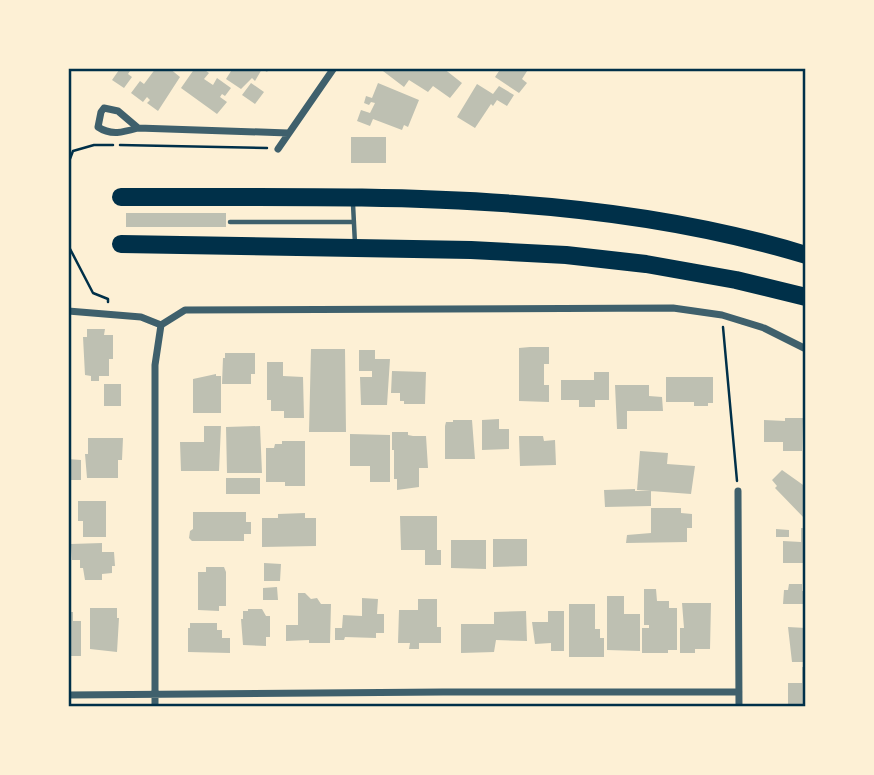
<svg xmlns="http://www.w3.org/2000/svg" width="874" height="775" font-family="'Roboto Serif',serif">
<rect width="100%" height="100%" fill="#fdf0d5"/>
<!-- building -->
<path fill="#bec0b2" d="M117,68H132L128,74L132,77L124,88L112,80L119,70Z
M156,68H169L180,77L158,111L147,103L150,100L147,97L143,102L131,93L140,81L144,84Z
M195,68H202L209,73L204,79L213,85L217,78L231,88L225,96L222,94L220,97L227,102L217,114L181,88Z
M233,68H270L267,72L262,69L255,81L252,78L241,89L226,79Z
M379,68H443L462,83L450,98L433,86L428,92L409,80L404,87Z
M501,68H529L522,79L527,83L519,93L495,77Z
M251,83L264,92L255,104L242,95Z
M378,83L419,100L408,127L404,125L402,130L373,119L370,126L357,121L361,110L370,113L375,103L371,102L369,105L364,103L366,96L372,98Z
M477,84L493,94L499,86L514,95L507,106L497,100L493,106L491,104L475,128L457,117Z
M351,137H386V163H351Z
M126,213H226V227H126Z
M87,329H105L104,335H113V359H109V376H99V381H91V376L85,375L83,337H87Z
M530,347H549V364H544V385H549V402L519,401V348Z
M311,349H345L346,432H309Z
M359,350H375V359H390L387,405H361L360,377H372V371H359Z
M225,353H255V374H251V384H222L223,358H225Z
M267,362H283V376L303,377L304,418H284V411H271V400H267Z
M392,371L426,372L425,404H404V401H400V393H391Z
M594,372H609V400H595V407H579V400H561V380H594Z
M216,374V376H221V413H193V379Z
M666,377H713V403H708V406H694V402H666Z
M104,384H121V406H104Z
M615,385H649V396L662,397L663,411H627V429H617Z
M785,418H803L802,451H783V442H764V420L785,421Z
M499,419V429H509V449L482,450V420Z
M453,420H472L475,459H445V426L446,422H453Z
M204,426H221L219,471H181L180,442H204Z
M260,426L262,473H227L226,427Z
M392,432H408V435L413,436H426L428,468H419V487L397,490V479H394V450H392Z
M350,434L390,435V482H370V466H350Z
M519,436H543L544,441L555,440L556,465L520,466Z
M88,438H123L122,460H118V478H87L85,454H88Z
M282,441H305V486H285V482H266V448H274L275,444H282Z
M640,451L668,453L667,464L695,466L691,494L637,490Z
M68,459L81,460V480H68Z
M782,470L806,487V520L775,488L777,486L772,480Z
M226,478H260V494H226Z
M635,489V491H651V506L605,507L604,490Z
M78,501H106V537H83V521H78Z
M651,508H681V513L692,514V528H687V542L626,543L627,535L651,533Z
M193,512H246V522H251V534H244V541H192L189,538L190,531L193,529Z
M305,513V518H316V546L262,547V518H278V514Z
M400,516H437V550H441V565H425V550H401Z
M801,528H806V563H783V541L801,542Z
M776,529L789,530V537H776Z
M493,539H527V566L493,567Z
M451,540H486V569L451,568Z
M102,543V552H114L115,566H112V573L102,574V580H85L83,568H80V560H72L71,544Z
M264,563L281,564L280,581H264Z
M206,567H224L226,572V606H219V611L198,610V572H206Z
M789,584H802V591H806V604H783L784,590H788Z
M277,587L278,600H263V588Z
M644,589H656L657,601H669V608H677V650H668V653H642V628H649V625H644Z
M298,593H305L311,599L317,598L321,604H331L330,643H309V640L286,641V625H298Z
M607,596H624V614H640V651L607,650Z
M362,598L378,599L377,614H384V633H376V638L345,637L344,640H335V628H342L343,615L362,616Z
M418,599H437V627H441V643H419V649H409L410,643H398L399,610H418Z
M682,603H711L710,649H695V653H680V628H684Z
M569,604H595V629H600V638H604V657H569Z
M90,608H117V618H119L117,652L90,649Z
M248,609H262L266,616H270V637H266V646L243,645L241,619H243V611H248Z
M526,611L527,641L496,640L494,652L461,653V624H494V612Z
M548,611H564V651H551V643L535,644L532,622H548Z
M68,612H73V621H81V656H68Z
M190,623H217V630H222V638H230V653L188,652V628H190Z
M788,627L806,628V662H792Z
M802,667H806V706H788V683H802Z"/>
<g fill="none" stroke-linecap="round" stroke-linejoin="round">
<!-- path -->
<path stroke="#003049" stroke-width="2.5" d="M120,145L267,148
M68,164L73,151L94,145H113
M68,245L93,293L108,299V302
M723,327L737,481"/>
<!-- service -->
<path stroke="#3f606c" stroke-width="4.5" d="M353,204L355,244
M230,222H354"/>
<!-- minor -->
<path stroke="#3f606c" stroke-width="7" d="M138,128L118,111L104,108L101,112L98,127C111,136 124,132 138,128L288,133
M278,149L334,68
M68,311L141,317L161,325L185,310L673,308L722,315L764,328L806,349
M738,491L739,707
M68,695L443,692H739
M155,707V365L161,325"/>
<!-- motorway -->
<path stroke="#003049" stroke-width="18" d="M121,197C350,198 584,187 806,255
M121,244L471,250L566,255L646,264L736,280L806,297"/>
</g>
<!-- border -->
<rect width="874" height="775" fill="none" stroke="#fdf0d5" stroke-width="140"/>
<rect x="70" y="70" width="734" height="635" fill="none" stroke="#003049" stroke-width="2.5"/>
</svg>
